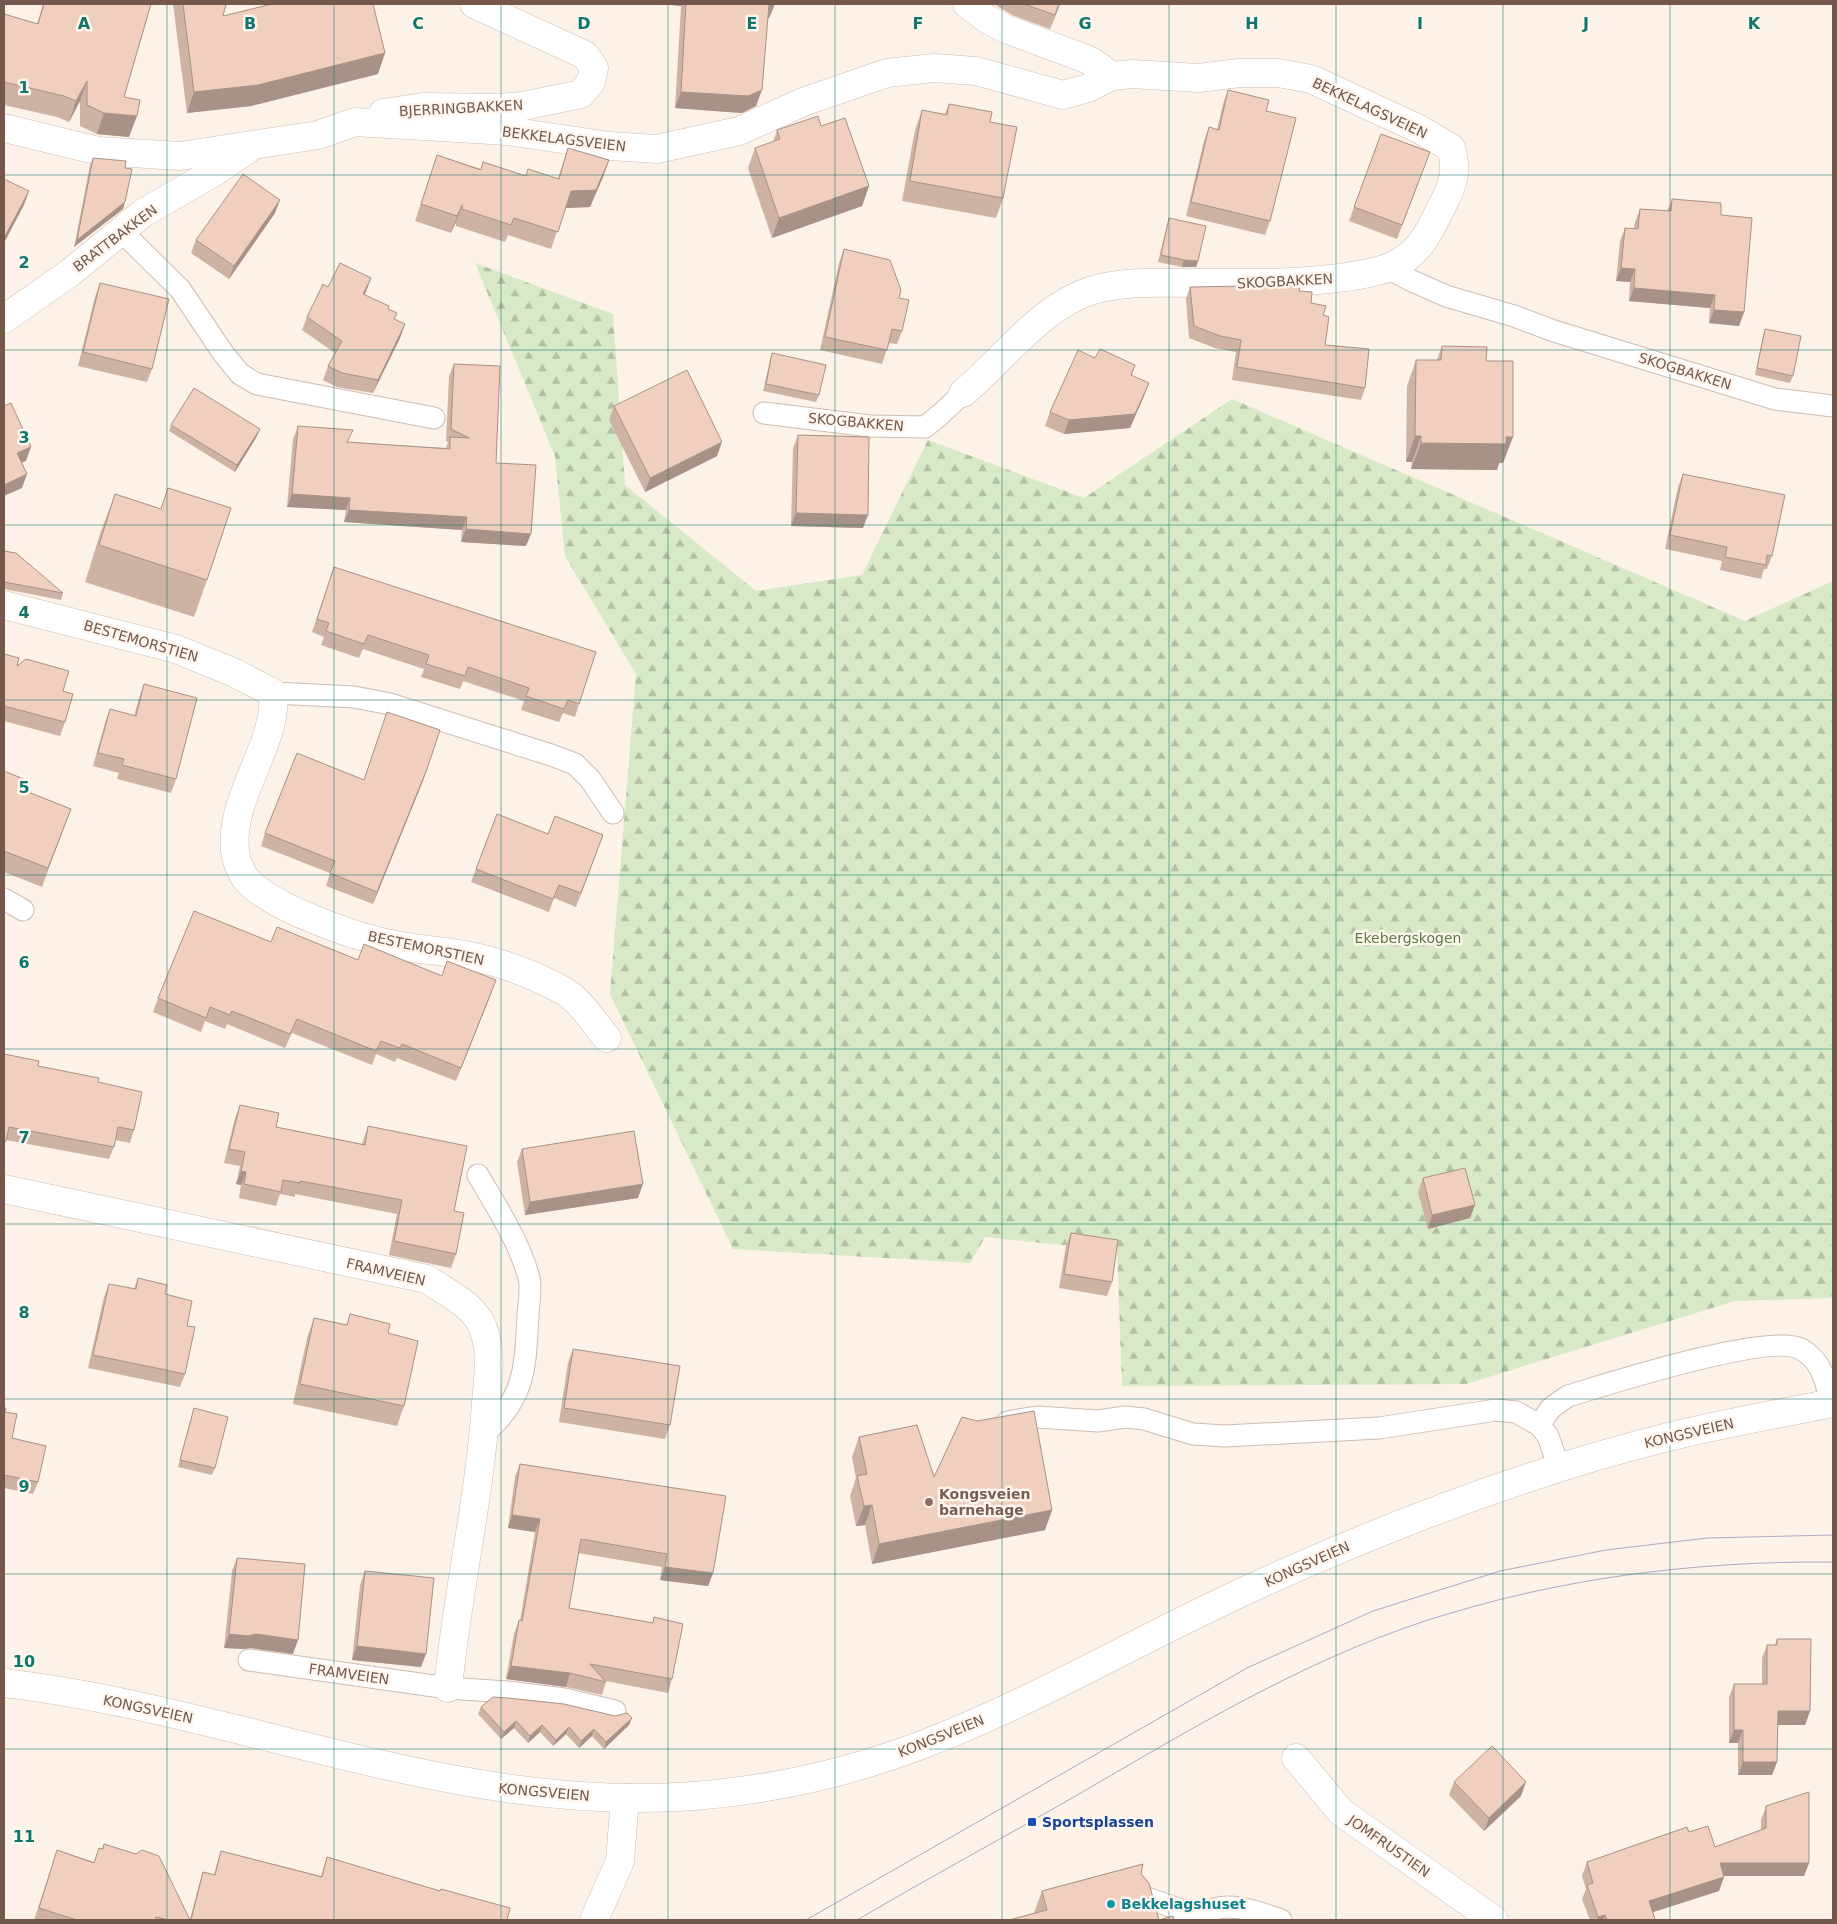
<svg xmlns="http://www.w3.org/2000/svg" width="1837" height="1924" font-family="'DejaVu Sans',sans-serif">
<defs>
<pattern id="forest-firs" width="22" height="20" patternUnits="userSpaceOnUse" patternTransform="scale(1.25)"><rect width="22" height="20" fill="#d7e9c6"/><path d="M5 1l3.5 6h-7zM16 11l3.5 6h-7z" fill="#b3c0a3"/></pattern>
</defs>
<rect width="100%" height="100%" fill="#fcf2e7"/>
<!-- forest -->
<path fill="url(#forest-firs)" d="M475,263L613,314L625,485L756,591L862,575L928,440L1084,498L1232,399L1745,621L1833,581V1298L1735,1301L1466,1384L1122,1386L1117,1247L1062,1245L985,1237L970,1263L733,1249L610,994L636,674L565,556L555,456Z"/>
<g fill="none" stroke-linecap="round" stroke-linejoin="round">
<defs>
<path id="lane" d="M122,232L180,289L223,353L240,374L257,384L434,418
M1387,267L1410,280L1446,296L1514,316L1554,331L1775,399L1833,406
M764,413L870,426L925,427L941,414L963,393
M273,693L354,697L390,704L551,755L575,764L590,779L613,813
M4,899L23,910
M478,1175C497,1208 519,1241 529,1278C532,1289 528,1305 528,1316C525,1368 526,1397 484,1434
M1007,1422L1037,1417L1098,1421L1125,1417L1144,1419L1193,1434L1225,1436L1379,1428L1496,1410L1516,1412L1539,1425L1548,1436L1559,1468
M1539,1425L1551,1408L1568,1396C1608,1384 1770,1332 1801,1349C1822,1361 1827,1382 1830,1404
M249,1660L448,1688L507,1692L564,1699L615,1711
M1144,1897L1205,1918
M1204,1920L1207,1913C1226,1899 1260,1913 1281,1920"/>
<path id="street" d="M967,4L987,19L1006,29L1089,60L1112,76
M383,113L423,107L495,108L523,106L581,94L591,82L594,68L585,55L474,4
M4,128L99,151L180,156L318,135L355,122L508,131L610,146L657,149L739,131L803,102L887,73L934,68L976,71L1063,95L1088,88L1112,76L1132,74L1198,78L1239,73H1278L1311,79L1419,129L1451,148C1459,175 1451,188 1439,212C1430,230 1421,249 1403,260C1387,271 1365,274 1346,277C1297,284 1247,283 1198,283C1163,283 1128,280 1093,290C1041,306 1004,359 963,393
M4,319L71,272L143,213L216,171L248,149
M4,605L176,649L235,673L273,693C279,744 225,801 236,857C238,864 241,872 245,878C270,908 358,938 396,945C424,951 452,951 479,958C508,965 537,976 564,991C581,1001 594,1023 607,1038
M4,1189L427,1279C448,1294 476,1305 484,1331C492,1354 488,1379 486,1403C480,1498 457,1593 448,1688
M1296,1758L1341,1812L1494,1920
M594,1920L620,1861L625,1798"/>
<path id="secondary" d="M4,1683C236,1710 456,1814 694,1796C770,1790 847,1773 919,1746C1032,1703 1138,1640 1249,1589C1382,1528 1521,1474 1664,1438C1720,1424 1777,1414 1833,1403"/>
</defs>
<!-- lane casing -->
<use href="#lane" stroke="#cfbcb0" stroke-width="23"/>
<!-- street casing -->
<use href="#street" stroke="#cfbcb0" stroke-width="29"/>
<!-- secondary casing -->
<use href="#secondary" stroke="#d2bbae" stroke-width="29"/>
<!-- lane -->
<use href="#lane" stroke="#fff" stroke-width="21"/>
<!-- street -->
<use href="#street" stroke="#fff" stroke-width="28"/>
<!-- secondary -->
<use href="#secondary" stroke="#fff" stroke-width="28"/>
<!-- tram -->
<path stroke="#b4a5c5" stroke-width="1" d="M806,1920L1247,1668L1373,1611L1500,1571L1606,1550L1707,1538L1833,1535
M857,1920C930,1877 1005,1837 1079,1794C1191,1729 1301,1662 1425,1621C1558,1578 1694,1561 1833,1562"/>
</g>
<!-- wall -->
<path fill="#ceb2a4" d="M43,4H151L124,97L129,137L97,134L80,126V101L69,122L57,117L4,105V14L37,24Z
M173,4H226L223,16L378,74L251,106L187,113Z
M663,4H775L769,18H768L756,106L742,113L675,108L681,6Z
M994,4H1060L1050,29L1012,15Z
M1228,90L1266,111L1270,221L1265,235L1186,216L1204,141L1209,127L1217,130L1223,104Z
M949,104L990,122L1003,198L996,218L902,201L915,130L922,110L945,114Z
M777,130L869,186L862,206L772,238L748,168L755,148L773,142Z
M1381,134L1430,152L1397,239L1349,221Z
M568,148L609,160L603,177L590,207L565,208L551,249L508,235L505,242L456,226V222L451,233L415,221L437,155L481,169L483,162L526,176L558,178Z
M93,158L125,168V202L123,209L74,247L90,165Z
M1672,199L1721,215L1744,312L1739,326L1709,323L1710,308L1629,301L1630,282L1616,281L1620,241L1625,228H1634L1635,222L1640,209L1667,211Z
M275,213L229,279L191,253L196,240Z
M1169,218L1198,261L1196,267H1182L1158,262L1167,225Z
M844,249L899,298L902,331L897,344L889,343L882,364L820,350L839,263Z
M100,283L152,369L147,382L78,366L95,297Z
M328,287L364,294L388,309L395,320L405,324L400,338L373,393L337,387L323,380L328,366L335,353L302,330L307,317Z
M1190,287L1299,291L1323,315L1325,345L1365,388L1361,400L1232,380L1236,352L1215,348L1189,338L1186,299Z
M1765,329L1793,376L1790,383L1755,375L1763,336Z
M1442,346L1486,361L1503,463H1499L1497,470L1411,469L1412,462H1406L1407,386L1416,360H1437Z
M772,353L819,395L816,402L763,391L770,360Z
M1095,358L1135,365L1132,375L1144,396L1130,428L1064,434L1045,426L1050,412Z
M454,364L496,463L526,546L461,542L462,530L344,522L346,510L287,507L293,439L298,426L349,442L446,448L448,442L446,441L449,376Z
M614,406L717,456L645,492L609,420Z
M171,425L257,436L235,472L169,431Z
M798,435L863,528L791,526L793,448Z
M1683,474L1772,556L1767,569H1764L1761,579L1720,570L1722,561L1665,549L1678,487Z
M168,488L207,580L194,617L85,582L101,531L115,494L161,509Z
M4,551L63,593L61,600L4,589Z
M334,567L579,704L575,717L563,713L559,722L521,710L524,701L463,681L460,689L421,677L424,669L363,649L359,658L321,645L324,637L312,632Z
M4,654L17,666L63,691L65,722L60,736L4,721Z
M144,684L176,779L171,793L117,779L119,773L93,766L105,723L110,709L134,716L139,698Z
M427,769L373,904L326,886L330,873L261,846L265,833L363,780Z
M4,771L23,790L71,809L42,887L4,872Z
M497,814L548,834L598,849L576,907L554,898L549,912L471,882Z
M271,942L358,960L442,976L491,994L456,1081L397,1058L395,1062L376,1054L372,1065L292,1033L285,1048L227,1024L225,1029L205,1021L201,1032L153,1012L158,998Z
M4,1054L38,1066L98,1082L134,1130L130,1143L115,1140L114,1147L109,1159L6,1140L4,1148Z
M240,1105L276,1127L362,1144L368,1126L454,1211L456,1254L451,1268L389,1255L397,1214L295,1194V1197L280,1194L276,1206L239,1198L241,1185L236,1184L240,1166L224,1163L235,1118Z
M522,1149L638,1198L525,1215L517,1162Z
M1423,1178L1470,1218L1428,1229L1418,1192Z
M1071,1233L1112,1282L1107,1296L1059,1288L1066,1246Z
M138,1278L165,1294L187,1326L185,1374L180,1387L88,1368L104,1297L109,1284L134,1289Z
M350,1314L388,1333L404,1406L397,1426L293,1404L307,1338L314,1318L347,1325Z
M573,1349L670,1425L665,1439L559,1422L568,1363Z
M4,1408L12,1438L38,1482L33,1494L4,1488Z
M194,1408L215,1468L212,1475L178,1467Z
M859,1437L934,1477L1052,1510L1045,1530L872,1564L865,1525L856,1526L850,1496L856,1478L852,1457Z
M520,1464L713,1573L708,1586L660,1580L662,1567L578,1553L569,1608L652,1623L654,1617L672,1679L668,1693L606,1681L602,1695L566,1687L506,1679L514,1634L519,1620L520,1621L535,1532L508,1528L515,1477Z
M237,1558L293,1654L251,1648L243,1649L224,1648L232,1571Z
M365,1571L421,1667L352,1660L360,1585Z
M1777,1639L1810,1711L1805,1725H1778L1777,1762L1772,1775H1738V1743H1729V1697L1734,1684H1762V1658L1767,1645H1775Z
M481,1707L629,1725L604,1749L592,1736L579,1748L566,1734L553,1746L540,1732L528,1743L514,1728L501,1739L478,1714Z
M1454,1782L1521,1796L1484,1831L1449,1795Z
M1766,1806L1809,1863L1804,1876H1724L1719,1891L1653,1912L1655,1920H1590L1582,1899L1586,1889L1582,1876L1587,1862L1689,1832L1715,1847L1761,1830V1820Z
M104,1844L190,1919L199,1885L203,1872L214,1875L217,1863L221,1851L321,1876L327,1857L507,1920H34L57,1850L94,1862L99,1848L102,1849Z
M1143,1864L1141,1874L1149,1883L1159,1920L1173,1916L1174,1920H1009L1034,1913L1042,1891Z"/>
<!-- shaded-wall -->
<path fill="#a89186" d="M663,4H682L681,6Z
M768,4H775L769,18L763,17Z
M1059,4H1060L1050,29L1055,15Z
M385,53L378,74L251,106L187,113L194,92Z
M87,81L80,101L69,122L76,101Z
M762,90L756,106L742,113L675,108L681,92Z
M104,113L137,116L129,137L97,134Z
M609,160L603,177L590,207L565,208L571,191Z
M869,186L862,206L772,238L779,218Z
M29,191L24,205L4,243V238Z
M280,200L275,213L229,279L234,266Z
M125,202L123,209L74,247L77,240Z
M462,205L456,222L451,233L457,216Z
M1184,260L1198,261L1196,267H1182Z
M1621,268L1635,269L1630,282L1616,281Z
M371,278L366,292L358,307L363,294Z
M1634,288L1715,295L1710,308L1629,301Z
M1714,310L1744,312L1739,326L1709,323Z
M405,324L400,338L373,393L378,380Z
M1149,383L1144,396L1130,428L1064,434L1069,420Z
M260,429L257,436L235,472L237,465Z
M1415,436H1421L1412,462H1406Z
M1506,437H1513L1503,463H1499L1497,470L1411,469L1421,443Z
M722,442L717,456L645,492L650,478Z
M31,447L26,461L12,467L17,453Z
M27,474L22,488L4,496V485Z
M292,494L350,498L346,510L287,507Z
M349,510L467,517L462,530L344,522Z
M796,513L868,515L863,528L791,526Z
M466,529L531,534L526,546L461,542Z
M427,769L423,781L373,904L377,892Z
M496,980L491,994L456,1081L461,1068Z
M241,1171L246,1172L241,1185L236,1184Z
M643,1184L638,1198L525,1215L530,1202Z
M1475,1205L1470,1218L1428,1229L1432,1215Z
M872,1505L865,1525L856,1526L864,1506Z
M1052,1510L1045,1530L872,1564L879,1544Z
M512,1515L540,1519L535,1532L508,1528Z
M665,1567L713,1573L708,1586L660,1580Z
M229,1634H256L298,1640L293,1654L251,1648L243,1649L224,1648Z
M357,1646L426,1654L421,1667L352,1660Z
M511,1666L570,1673L566,1687L506,1679Z
M1778,1711H1810L1805,1725H1773Z
M632,1718L629,1725L604,1749L606,1742Z
M516,1721L514,1728L501,1739L504,1732Z
M542,1725L540,1732L528,1743L530,1736Z
M569,1727L566,1734L553,1746L556,1740Z
M594,1729L592,1736L579,1748L581,1741Z
M1734,1730H1743L1738,1743H1729Z
M1743,1762H1777L1772,1775H1738Z
M1526,1782L1521,1796L1484,1831L1489,1818Z
M1720,1863H1809L1804,1876H1715Z
M1724,1877L1719,1891L1644,1915L1649,1901Z
M1605,1915L1603,1920H1597L1598,1917Z"/>
<!-- building -->
<path fill="#f0cfbf" stroke="#a89186" d="M44,4H151L124,97L140,100L137,116L104,113L87,105V81L76,101L64,96L4,82V14L38,24Z
M183,4H226L223,16L272,4H373L385,53L258,85L194,92Z
M686,4H769L762,90L748,96L681,92Z
M1024,4H1059L1055,15Z
M1228,90L1269,100L1266,111L1296,118L1270,221L1191,202L1209,127L1219,130Z
M949,104L992,112L990,122L1017,127L1003,198L910,181L922,110L947,115Z
M818,116L821,126L845,118L869,186L779,218L755,148L780,139L777,130Z
M1381,134L1430,152L1402,225L1354,207Z
M568,148L609,160L596,190L571,191L558,232L514,218L511,225L462,209V205L457,216L421,204L437,155L481,170L483,162L526,176L528,169L559,179Z
M93,158L126,161L125,168L132,169L125,202L77,240Z
M243,174L280,200L234,266L196,240Z
M4,179L29,191L4,238Z
M1672,199L1721,203V215L1752,218L1744,312L1714,310L1715,295L1634,288L1635,269L1621,268L1625,228L1638,229L1640,209L1671,211Z
M1169,218L1206,226L1198,261L1184,260L1161,255Z
M844,249L890,260L901,290L899,298L909,300L902,331L892,329L887,350L825,337Z
M340,263L371,278L363,294L389,306L388,309L397,313L394,319L405,324L378,380L342,373L328,366L342,341L307,317L323,284L328,287Z
M100,283L169,299L152,369L83,352Z
M1300,285L1299,291L1312,292L1311,303L1326,306L1323,315L1329,317L1325,345L1369,349L1365,388L1237,367L1241,340L1220,336L1194,326L1190,287Z
M1765,329L1801,336L1793,376L1757,368Z
M1442,346L1487,347L1486,361H1513V437H1506V444L1421,443V436H1415L1416,360H1441Z
M1100,349L1135,365L1131,375L1149,383L1135,414L1069,420L1050,412L1078,350L1095,358Z
M772,353L826,365L819,395L766,384Z
M454,364L500,366L496,463L536,465L531,534L466,529L467,517L349,510L350,498L292,494L298,426L353,430L347,442L450,449V437L469,438L451,429Z
M687,370L722,442L650,478L614,406Z
M194,388L260,429L237,465L171,425Z
M11,403L31,447L17,453L27,474L4,485V406Z
M798,435L869,437L868,515L796,513Z
M1683,474L1785,495L1772,556L1767,555L1766,565L1725,557L1727,547L1670,535Z
M168,488L231,508L207,580L99,545L115,494L161,509Z
M4,551L16,553L63,593L4,582Z
M334,567L596,652L579,704L568,700L564,709L526,696L529,688L468,667L465,676L426,664L429,655L368,635L364,644L326,631L329,623L317,619Z
M4,654L19,658L17,666L26,659L69,671L63,691L73,694L65,722L4,706Z
M144,684L197,698L176,779L122,765L124,759L98,753L110,709L136,716Z
M387,712L440,730L427,769L377,892L330,873L335,861L265,833L297,753L364,780Z
M4,771L26,780L23,790L71,809L48,868L4,851Z
M497,814L548,834L555,816L603,835L581,893L559,885L553,899L476,869Z
M194,911L271,942L277,927L358,960L364,944L442,976L447,961L496,980L461,1068L402,1044L400,1048L381,1041L376,1051L297,1019L290,1034L232,1011L230,1015L210,1007L206,1018L158,998Z
M4,1054L39,1061L38,1066L99,1078L98,1082L142,1092L134,1130L118,1127L114,1147L9,1127L6,1141H4Z
M240,1105L279,1113L276,1127L365,1145L368,1126L467,1146L454,1211L464,1213L456,1254L394,1241L402,1200L300,1181V1183L283,1180L281,1192L244,1184L246,1172L241,1171L245,1152L229,1149Z
M634,1131L643,1184L530,1202L522,1149Z
M1465,1168L1475,1205L1432,1215L1423,1178Z
M1071,1233L1118,1240L1112,1282L1064,1274Z
M138,1278L167,1285L165,1294L192,1301L187,1326L195,1327L185,1374L93,1355L109,1284L136,1289Z
M350,1314L390,1324L388,1333L418,1341L404,1406L300,1384L314,1318L347,1325Z
M573,1349L680,1366L670,1425L564,1408Z
M4,1408H6L5,1412L17,1414L12,1438L46,1446L38,1482L4,1475Z
M194,1408L228,1417L215,1468L180,1460Z
M1034,1411L1052,1510L879,1544L872,1505L864,1506L857,1476L867,1474L859,1437L917,1425L934,1477L962,1417L977,1421Z
M520,1464L726,1496L713,1573L665,1567L667,1554L581,1539L569,1608L653,1623L654,1617L683,1624L672,1679L590,1664L606,1682L570,1673L511,1666L519,1620L522,1621L540,1519L512,1515Z
M237,1558L305,1564L298,1640L256,1634L248,1636L229,1634Z
M365,1571L434,1578L426,1654L357,1646Z
M1777,1639H1811L1810,1711H1778L1777,1762H1743V1730H1734V1684H1767V1645H1777Z
M493,1697L508,1698L564,1704L615,1716L627,1713L632,1718L606,1742L594,1729L581,1741L569,1727L556,1740L542,1725L530,1736L516,1721L504,1732L481,1707Z
M1492,1746L1526,1782L1489,1818L1454,1782Z
M1809,1792V1863H1720L1724,1877L1649,1901L1655,1919L1653,1920H1607L1605,1915L1598,1917L1587,1885L1593,1883L1587,1862L1687,1827L1689,1832L1708,1826L1715,1847L1766,1828V1806Z
M104,1844L136,1854L142,1850L159,1856L190,1920H169L156,1917L155,1920H77L39,1908L57,1850L94,1863L99,1848L103,1849Z
M221,1851L322,1877L327,1857L440,1891L441,1889L510,1908L507,1920H191L203,1872L215,1875Z
M1143,1864L1141,1874L1149,1883L1159,1920L1173,1916L1174,1920H1009L1047,1910L1042,1891Z"/>
<!-- grid -->
<path fill="none" stroke="#0f766e" stroke-width="1" stroke-opacity="0.55" d="M167,4V1920M334,4V1920M501,4V1920M668,4V1920M835,4V1920M1002,4V1920M1169,4V1920M1336,4V1920M1503,4V1920M1670,4V1920M4,175H1833M4,350H1833M4,525H1833M4,700H1833M4,875H1833M4,1049H1833M4,1224H1833M4,1399H1833M4,1574H1833M4,1749H1833"/>
<!-- markers -->
<circle fill="#8d6e63" stroke="#fef6ed" stroke-width="2" cx="929" cy="1502" r="5"/>
<rect fill="#1a4fb4" stroke="#fef6ed" stroke-width="2" x="1027" y="1817" width="10" height="10" rx="2.5"/>
<circle fill="#0f9aa8" stroke="#fef6ed" stroke-width="2" cx="1111" cy="1904" r="5"/>
<g text-anchor="middle" dominant-baseline="central" stroke-width="5" stroke-linejoin="round" paint-order="stroke">
<!-- street labels -->
<g font-size="14" fill="#75584c" stroke="#fef6ed">
<text transform="translate(461 108) rotate(-3)">BJERRINGBAKKEN</text>
<text transform="translate(1370 108) rotate(25)">BEKKELAGSVEIEN</text>
<text transform="translate(564 139) rotate(7)">BEKKELAGSVEIEN</text>
<text transform="translate(115 238) rotate(-37)">BRATTBAKKEN</text>
<text transform="translate(1285 281) rotate(-3)">SKOGBAKKEN</text>
<text transform="translate(1685 371) rotate(17)">SKOGBAKKEN</text>
<text transform="translate(856 422) rotate(5)">SKOGBAKKEN</text>
<text transform="translate(141 641) rotate(16)">BESTEMORSTIEN</text>
<text transform="translate(426 948) rotate(12)">BESTEMORSTIEN</text>
<text transform="translate(386 1272) rotate(13)">FRAMVEIEN</text>
<text transform="translate(1689 1433) rotate(-13)">KONGSVEIEN</text>
<text transform="translate(1307 1564) rotate(-24)">KONGSVEIEN</text>
<text transform="translate(349 1674) rotate(8)">FRAMVEIEN</text>
<text transform="translate(148 1709) rotate(12)">KONGSVEIEN</text>
<text transform="translate(941 1736) rotate(-22)">KONGSVEIEN</text>
<text transform="translate(544 1792) rotate(5)">KONGSVEIEN</text>
<text transform="translate(1389 1846) rotate(35)">JOMFRUSTIEN</text>
</g>
<!-- park labels -->
<g font-size="14" fill="#587a44" stroke="#fef6ed">
<text x="1408" y="938">Ekebergskogen</text>
</g>
<!-- education labels -->
<g font-size="14" font-weight="bold" fill="#785e54" stroke="#fef6ed" text-anchor="start">
<text x="939" y="1494">Kongsveien<tspan x="939" dy="16">barnehage</tspan></text>
</g>
<!-- transit labels -->
<g font-size="14" font-weight="bold" fill="#164399" stroke="#fef6ed" text-anchor="start">
<text x="1042" y="1822">Sportsplassen</text>
</g>
<!-- culture labels -->
<g font-size="14" font-weight="bold" fill="#0d838f" stroke="#fef6ed" text-anchor="start">
<text x="1121" y="1904">Bekkelagshuset</text>
</g>
</g>
<g font-size="16" text-anchor="middle" font-weight="bold" fill="#0f766e" stroke="#fef6ed" stroke-width="5" stroke-linejoin="round" paint-order="stroke">
<text x="84" y="29">A</text>
<text x="250" y="29">B</text>
<text x="418" y="29">C</text>
<text x="584" y="29">D</text>
<text x="752" y="29">E</text>
<text x="918" y="29">F</text>
<text x="1085" y="29">G</text>
<text x="1252" y="29">H</text>
<text x="1420" y="29">I</text>
<text x="1586" y="29">J</text>
<text x="1754" y="29">K</text>
<text x="24" y="93">1</text>
<text x="24" y="268">2</text>
<text x="24" y="443">3</text>
<text x="24" y="618">4</text>
<text x="24" y="793">5</text>
<text x="24" y="968">6</text>
<text x="24" y="1143">7</text>
<text x="24" y="1318">8</text>
<text x="24" y="1492">9</text>
<text x="24" y="1667">10</text>
<text x="24" y="1842">11</text>
</g>
<!-- border -->
<rect width="1837" height="1924" fill="none" stroke="#75584c" stroke-width="10"/>
</svg>
